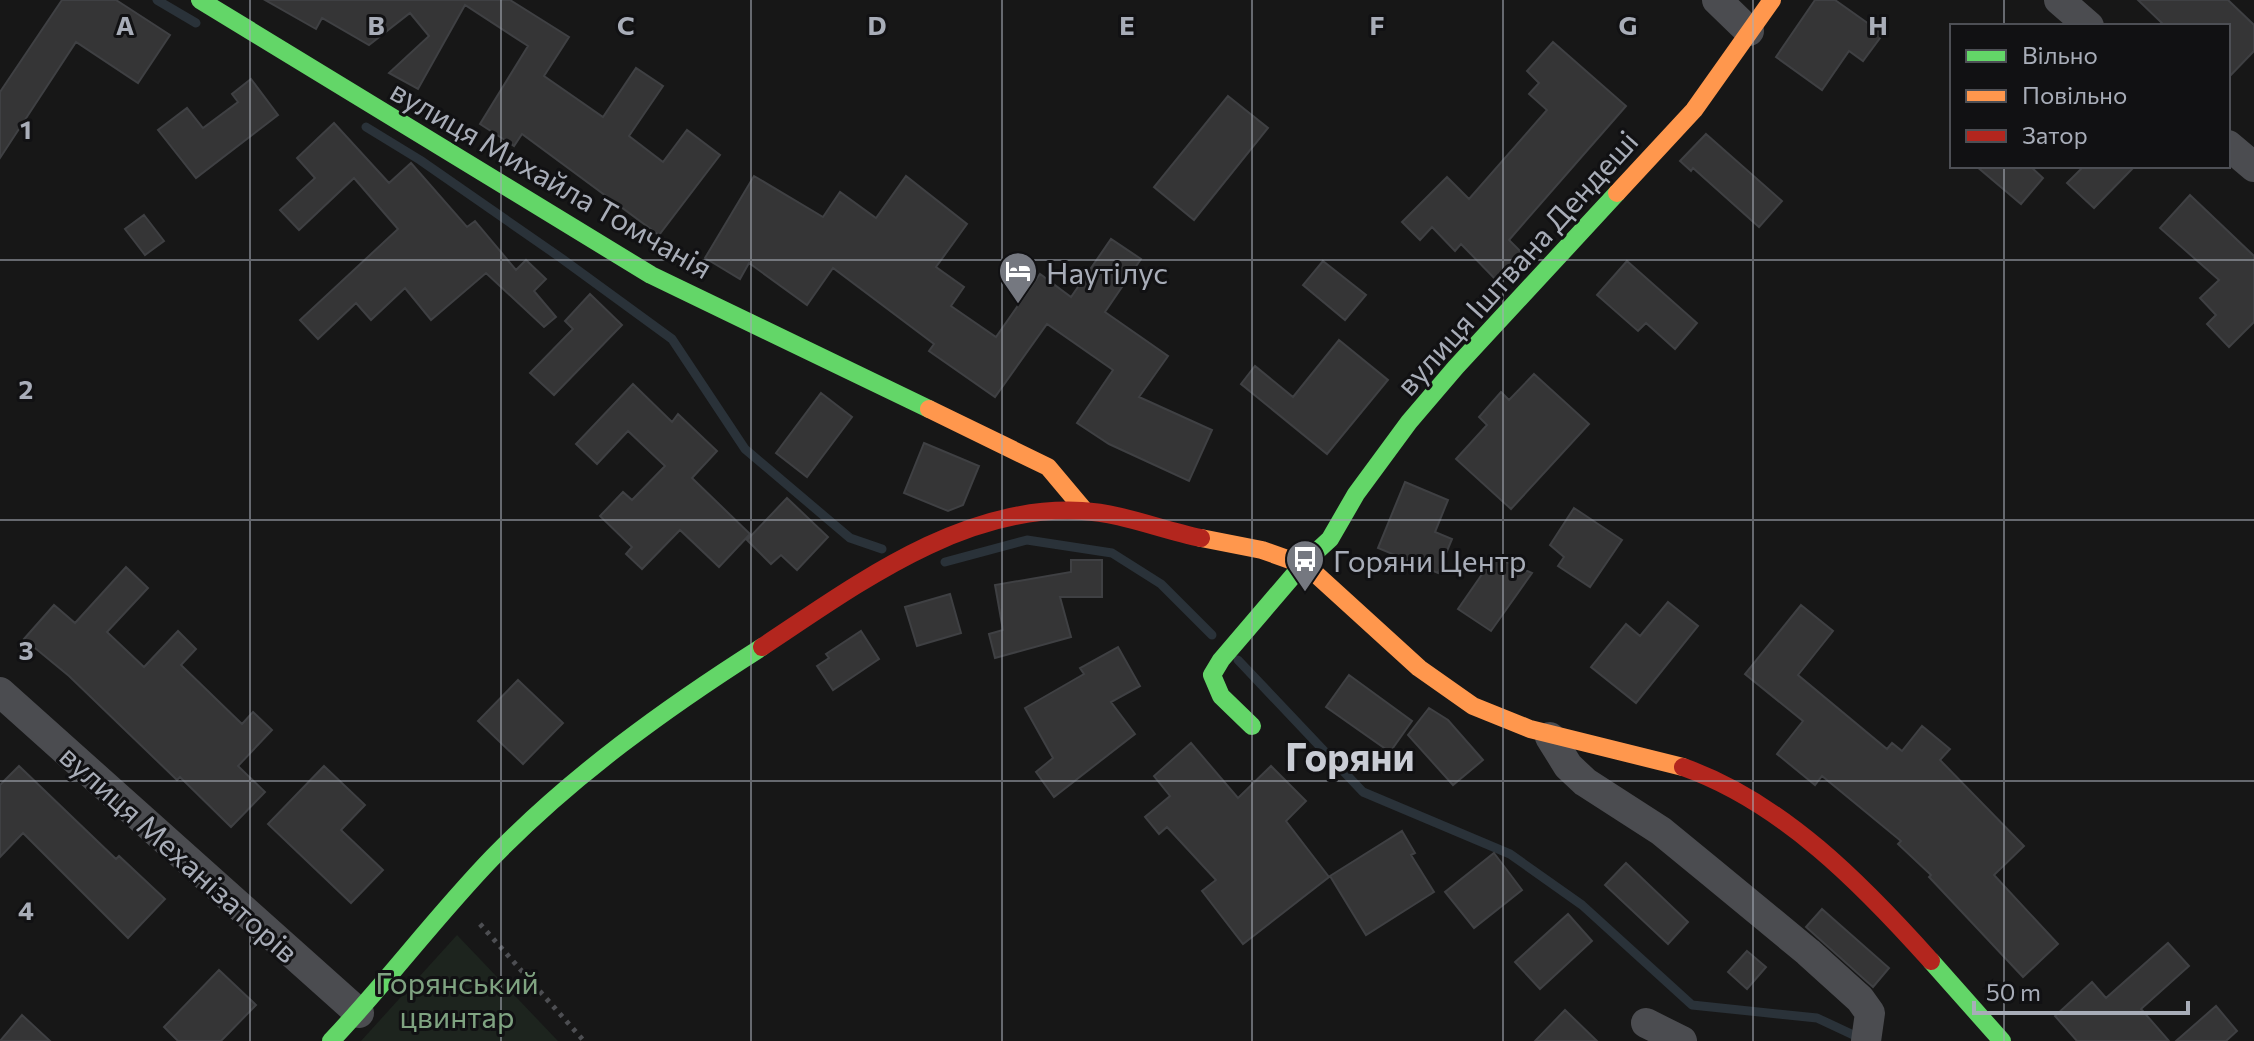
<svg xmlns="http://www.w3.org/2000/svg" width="2254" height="1041" font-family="Commissioner,sans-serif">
<rect width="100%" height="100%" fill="#171717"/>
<!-- green -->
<path fill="#1d241e" d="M457,935L558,1041H361Z"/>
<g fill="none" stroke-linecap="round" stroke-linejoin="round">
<!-- stream -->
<path stroke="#2a3239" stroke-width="9" d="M157,0L196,23
M366,127L420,160L561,258L672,339L745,449L850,538L882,549
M945,562L1027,540L1112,553L1161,584L1212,635
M1238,660L1363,792L1510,854L1582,905L1692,1005L1817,1018L1862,1039"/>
</g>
<!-- building -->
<path fill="#353536" stroke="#3f4043" stroke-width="2" d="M62,0H116L170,35L138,83L76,42L0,158V92Z
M265,0H510L569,37L544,76L603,117L636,68L663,86L629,136L663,162L687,130L720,155L659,235L522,134L514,146L480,124L528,46L465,5L418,89L389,73L429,36L410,13L369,45L322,18L316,29Z
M1815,0H1835L1883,34L1863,61L1849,51L1822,90L1776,57Z
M2138,0H2228L2254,25V51L2228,78V26H2165Z
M1553,42L1626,106L1509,240L1525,256L1499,283L1461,244L1455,251L1432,227L1420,240L1402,222L1447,177L1469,199L1547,110L1529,94L1539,83L1527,71Z
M251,79L278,115L196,178L158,130L187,108L203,128L238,102L232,94Z
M1228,96L1268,128L1194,220L1154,187Z
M334,123L389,183L411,163L467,227L475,221L516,270L526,260L546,279L534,291L556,317L544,327L486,273L431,320L405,288L371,320L356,303L318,339L300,320L398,229L354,178L299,230L280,210L315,178L297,158Z
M1706,134L1782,201L1759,227L1693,168L1691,171L1680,161Z
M1976,166H2030L2043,178L2021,204Z
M2084,166H2135L2094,208L2067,183Z
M754,176L823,217L840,192L876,218L906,176L967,224L936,267L964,287L951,306L996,337L1040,274L1071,297L1111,239L1141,259L1105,312L1168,356L1139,397L1212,430L1189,481L1109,444L1077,423L1113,370L1047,324L995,397L929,351L934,344L833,268L807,305L749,263L740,279L705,258Z
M2190,195L2254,256V322L2229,347L2207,324L2216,315L2200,298L2219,280L2160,228Z
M144,215L164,241L145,255L125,229Z
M1323,261L1366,295L1345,320L1303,285Z
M1627,261L1697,323L1675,349L1646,323L1638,331L1597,295Z
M590,294L622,325L554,395L530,373L573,329L565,321Z
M1339,340L1388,380L1327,454L1241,384L1255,366L1293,397Z
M1534,374L1589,424L1511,509L1456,459L1487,425L1479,417L1501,392L1509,400Z
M633,384L672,422L678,414L717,451L692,478L750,534L719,567L680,530L642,569L626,554L632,547L600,516L623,492L632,500L665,466L628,431L597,464L576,444Z
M821,393L852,417L807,477L776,453Z
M924,443L979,466L963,505L948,511L904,493Z
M1405,482L1448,500L1435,532L1452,539L1438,573L1378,548Z
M787,498L828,537L797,570L781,555L771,564L747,540Z
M1574,508L1622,540L1590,587L1558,566L1564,557L1550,545Z
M1494,557L1532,573L1491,631L1458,609Z
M1071,560H1102V597H1060L1071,637L995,658L989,634L1003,630L995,585L1071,572Z
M126,567L148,588L107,632L144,667L178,631L196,649L181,665L242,724L253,712L272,730L238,766L265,792L231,827L180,777L177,780L69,676L24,639L54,605L75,623Z
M950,594L961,633L917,646L905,607Z
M1668,602L1698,626L1636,703L1591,667L1626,624L1640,636Z
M1801,605L1833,631L1798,675L1887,749L1892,743L1902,751L1922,726L1950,749L1940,760L2024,846L1994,875L2058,944L2023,977L1929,877L1931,875L1898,844L1901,841L1822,776L1815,785L1777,754L1803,721L1745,674Z
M861,631L879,659L833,690L817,666L829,658L826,654Z
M1118,647L1140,686L1111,702L1135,734L1054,797L1036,772L1053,758L1025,708L1084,674L1080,668Z
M1349,675L1412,721L1390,752L1326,707Z
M518,680L563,723L523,764L478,721Z
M1429,708L1448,720L1483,760L1453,785L1408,735Z
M1191,743L1238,798L1271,766L1306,801L1286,821L1329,877L1243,944L1202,891L1216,880L1167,827L1159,834L1145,817L1170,796L1154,776Z
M19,766L116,859L119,856L165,899L128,938L23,833L0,857V785Z
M324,766L365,805L341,830L383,870L351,903L268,824Z
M1402,831L1415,853L1411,855L1434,892L1366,935L1330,876Z
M1494,853L1522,890L1474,928L1445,892Z
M1626,863L1688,922L1668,944L1605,885Z
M1822,909L1889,968L1873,987L1806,927Z
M1568,914L1592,941L1540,989L1515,962Z
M2168,943L2189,966L2141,1009L2169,1041H2077L2055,1016L2092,982L2106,998Z
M1747,951L1766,967L1747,989L1728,972Z
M219,970L256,1005L221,1041H178L164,1027Z
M2216,1006L2237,1031L2226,1041H2176Z
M1565,1010L1597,1041H1535Z
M22,1015L50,1041H0Z"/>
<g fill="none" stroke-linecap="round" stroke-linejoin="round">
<!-- path -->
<path stroke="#4d4e52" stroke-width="5" stroke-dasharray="4 6" stroke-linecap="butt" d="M480,924L584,1041"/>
<!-- street -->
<path stroke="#4b4c50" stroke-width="30" d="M1717,0L1749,31
M2059,0L2089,26
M2228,145L2254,167
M0,692L359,1013
M1550,737L1568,766L1585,782L1661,831L1711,872L1808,952L1860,999L1870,1013L1866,1041
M1646,1023L1682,1041"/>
<!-- fast -->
<path stroke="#63d668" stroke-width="18" d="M200,0L651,275L929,409
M1252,726L1221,696L1212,675L1221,660L1304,563L1330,539L1356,494L1409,422L1456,367L1617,193
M1931,961L2002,1041
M331,1041C387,982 436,916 493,857C573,775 666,708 762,647"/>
<!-- slow -->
<path stroke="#ff974d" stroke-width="18" d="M1617,193L1694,110L1772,0
M929,409L1048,467L1085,511
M1201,538L1262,550L1307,566L1419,668L1473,706L1530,729L1683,767"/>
<!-- jam -->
<path stroke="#b3261e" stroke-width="18" d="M762,647C856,585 963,504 1082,511C1122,513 1161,530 1201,538
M1683,767C1782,802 1862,884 1931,961"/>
</g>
<!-- grid -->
<path fill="none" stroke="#a8adb8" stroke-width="2" stroke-opacity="0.55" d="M250,0V1041M501,0V1041M751,0V1041M1002,0V1041M1252,0V1041M1503,0V1041M1753,0V1041M2004,0V26M2004,166V1041M0,260H2254M0,520H2254M0,781H2254"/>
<!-- icons -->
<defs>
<symbol id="hotel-pin" viewBox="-11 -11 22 30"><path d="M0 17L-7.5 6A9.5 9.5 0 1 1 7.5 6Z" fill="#757880" stroke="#111113"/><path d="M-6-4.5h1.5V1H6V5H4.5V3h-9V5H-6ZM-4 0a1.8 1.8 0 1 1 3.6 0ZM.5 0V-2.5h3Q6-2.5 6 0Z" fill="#fff"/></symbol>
<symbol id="bus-pin" viewBox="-11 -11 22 30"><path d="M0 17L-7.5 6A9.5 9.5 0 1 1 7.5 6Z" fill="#757880" stroke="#111113"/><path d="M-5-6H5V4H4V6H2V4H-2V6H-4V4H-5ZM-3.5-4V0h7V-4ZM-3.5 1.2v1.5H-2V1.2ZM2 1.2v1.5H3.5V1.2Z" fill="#fff"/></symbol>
</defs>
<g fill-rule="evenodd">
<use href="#hotel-pin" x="996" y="249" width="44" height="60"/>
<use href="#bus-pin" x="1283" y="537" width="44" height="60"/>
</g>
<g text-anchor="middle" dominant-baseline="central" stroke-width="6" stroke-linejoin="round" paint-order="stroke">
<!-- street labels -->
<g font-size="30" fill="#a8adb8" stroke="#111113">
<text transform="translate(552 178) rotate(30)">вулиця Михайла Томчанія</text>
<text transform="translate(1516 262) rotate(-48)">вулиця Іштвана Дендеші</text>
<text transform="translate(180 853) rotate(42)">вулиця Механізаторів</text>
</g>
<!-- poi labels -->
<g font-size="30" fill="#a8adb8" stroke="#111113" text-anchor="start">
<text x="1046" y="271">Наутілус</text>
<text x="1333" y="559">Горяни Центр</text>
</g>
<!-- park labels -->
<g font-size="30" fill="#7fa381" stroke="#111113">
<text x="457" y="981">Горянський<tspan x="457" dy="34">цвинтар</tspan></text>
</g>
<!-- district labels -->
<g font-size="38" font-weight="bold" fill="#c9ccd4" stroke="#111113">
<text x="1350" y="755">Горяни</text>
</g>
</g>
<g font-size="26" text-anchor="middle" font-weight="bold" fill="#a8adb8" stroke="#111113" stroke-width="6" stroke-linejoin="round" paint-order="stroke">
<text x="125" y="35">A</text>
<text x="376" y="35">B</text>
<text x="626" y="35">C</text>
<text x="877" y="35">D</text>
<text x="1127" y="35">E</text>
<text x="1377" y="35">F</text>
<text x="1628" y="35">G</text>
<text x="1878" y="35">H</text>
<text x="26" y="139">1</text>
<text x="26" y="399">2</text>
<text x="26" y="660">3</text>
<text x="26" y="920">4</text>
</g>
<!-- legend -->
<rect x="1950" y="24" width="280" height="144" fill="#111113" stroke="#4d4f55" stroke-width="2"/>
<rect x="1966" y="50" width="40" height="12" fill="#63d668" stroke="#4d4f55" stroke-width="2"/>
<text x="2022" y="64" font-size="24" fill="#a8adb8">Вільно</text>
<rect x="1966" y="90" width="40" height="12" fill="#ff974d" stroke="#4d4f55" stroke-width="2"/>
<text x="2022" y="104" font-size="24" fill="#a8adb8">Повільно</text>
<rect x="1966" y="130" width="40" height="12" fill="#b3261e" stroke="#4d4f55" stroke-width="2"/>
<text x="2022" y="144" font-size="24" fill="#a8adb8">Затор</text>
<!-- scale -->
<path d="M1974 1001v12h214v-12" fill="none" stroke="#a8adb8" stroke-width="4"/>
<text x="1986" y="1001" font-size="24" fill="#a8adb8" stroke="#111113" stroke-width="6" paint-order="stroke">50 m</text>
</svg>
